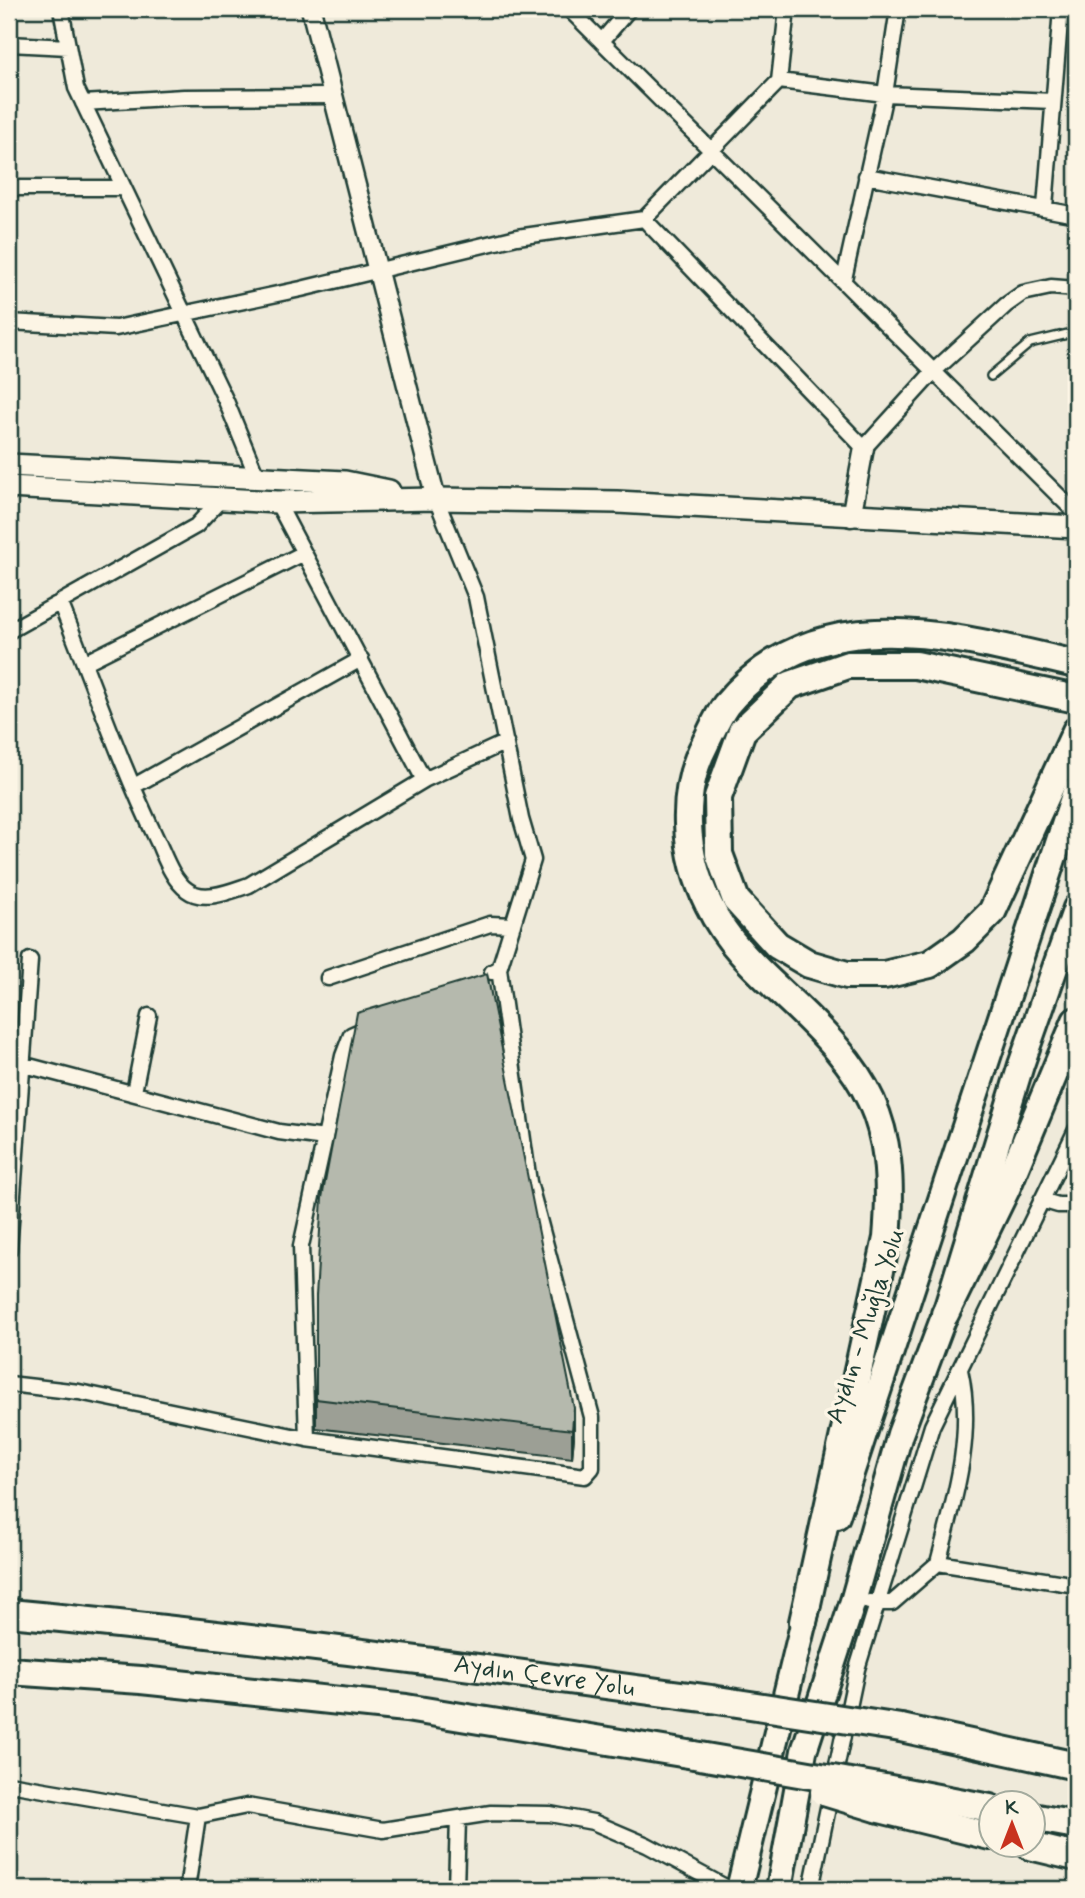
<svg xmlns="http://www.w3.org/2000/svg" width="1085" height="1898" font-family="Mynerve,sans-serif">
<rect width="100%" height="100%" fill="#efeada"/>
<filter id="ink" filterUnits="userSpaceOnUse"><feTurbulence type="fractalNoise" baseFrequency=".0143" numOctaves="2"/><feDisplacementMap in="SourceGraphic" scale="14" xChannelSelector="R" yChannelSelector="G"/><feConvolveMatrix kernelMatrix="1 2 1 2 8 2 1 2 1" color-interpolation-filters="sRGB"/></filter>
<g filter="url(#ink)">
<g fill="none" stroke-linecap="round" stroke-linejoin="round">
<defs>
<path id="service" d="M991,376L1030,343L1076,332"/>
<path id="minor" d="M61,9L76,88L226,401L258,479
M569,9L1076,513
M602,41L629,9
M9,44L68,47
M779,81L885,94L898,9
M83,103L184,97L333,96
M866,176L1076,215
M9,188H124
M1045,207L1061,9
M644,219L864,448L934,371L1006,305L1023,293L1051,287L1076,289
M844,279L885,94L1053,101
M9,322L116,328L301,289L517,237L644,219L779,81L787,9
M436,499L476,597L521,819L533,860L499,969L492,972
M60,602C92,681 120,763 157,840C165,857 172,879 187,890C204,903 231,891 249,885L424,780L277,502
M9,631L196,526L222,498
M84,663L304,553
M424,780L506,742
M134,786L361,659
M328,978L490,924L513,925
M9,1055L25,1065L279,1132L325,1138
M134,1092L149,1016
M1041,1200L1058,1205H1076
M9,1250L30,960
M9,1384L79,1392L307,1439L585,1476L592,1468V1417L529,1182L499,969
M307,1439L301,1246L343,1056L351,1035L371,1026
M938,1563C954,1501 975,1435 960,1370
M869,1602L892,1603L938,1563L1076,1585
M9,1784L198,1816L247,1806L383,1830L491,1813L550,1814L593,1822L647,1845L729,1889
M187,1889L198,1816
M456,1889L458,1818
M811,1889L857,1669L932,1426L1076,1130"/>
<path id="tertiary" d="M311,9L436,499
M851,517L864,448"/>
<path id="secondary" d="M9,465L345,482L389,491
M9,487L277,502L436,499L617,502L1076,527"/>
<path id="trunk" d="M837,1516L1076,789
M739,1889L808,1604
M779,1889L804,1751L854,1598L900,1434L945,1314L1021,1065L1076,908"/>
<g id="motorway">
<path d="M1076,699L916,665H848L790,685L742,731L718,797L719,854L736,900L777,945L809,964L847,975H884L930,964L964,940L992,912L1076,731"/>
<path d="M945,1314L1006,1189L1076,1021"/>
<path id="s1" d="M9,1613C244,1635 477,1668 711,1699"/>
<path d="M803,1622L887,1238C897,1117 869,1074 783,994C754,967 726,941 709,905C684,856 679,792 706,742C712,730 718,716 726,705C818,594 955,637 1076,664"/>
<path d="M9,1671L141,1680L406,1708L694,1755"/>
<path d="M901,1728L1076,1766"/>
<path d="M885,1788L990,1808"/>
<path d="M880,1809L990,1836"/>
<path d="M1032,1817L1076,1825"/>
<path d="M1030,1846L1076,1857"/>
</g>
</defs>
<!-- service casing -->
<use href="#service" stroke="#1f3d34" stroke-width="12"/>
<!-- minor casing -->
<use href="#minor" stroke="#1f3d34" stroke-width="19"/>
<!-- tertiary casing -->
<use href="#tertiary" stroke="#1f3d34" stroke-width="23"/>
<!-- secondary casing -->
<use href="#secondary" stroke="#1f3d34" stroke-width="26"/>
<!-- trunk casing -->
<use href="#trunk" stroke="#1f3d34" stroke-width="30"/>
<!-- motorway casing -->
<use href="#motorway" stroke="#1f3d34" stroke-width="32"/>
<!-- service -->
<use href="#service" stroke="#fcf5e5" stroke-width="7"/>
<!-- minor -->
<use href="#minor" stroke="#fcf5e5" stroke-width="14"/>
<!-- tertiary -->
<use href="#tertiary" stroke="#fcf5e5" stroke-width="18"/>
<!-- secondary -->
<use href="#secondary" stroke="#fcf5e5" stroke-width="21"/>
<!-- trunk -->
<use href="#trunk" stroke="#fcf5e5" stroke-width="24"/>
<!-- motorway -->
<use href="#motorway" stroke="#fcf5e5" stroke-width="26"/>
<defs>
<path id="motorway-bridge" d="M711,1699L901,1728
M694,1755L885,1788
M824,1792L880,1809"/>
</defs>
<!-- motorway-bridge casing -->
<use href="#motorway-bridge" stroke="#1f3d34" stroke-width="32" stroke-linecap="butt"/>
<!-- motorway-bridge -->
<use href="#motorway-bridge" stroke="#fcf5e5" stroke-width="26"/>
</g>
<!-- wall -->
<path fill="#9c9f95" stroke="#1f3d34" stroke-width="2" d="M487,974L574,1437L572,1458L316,1428V1296Z"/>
<!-- shaded-wall -->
<path fill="#7f8279" stroke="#1f3d34" stroke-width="2" d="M574,1408V1437L572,1458V1430Z"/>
<!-- building -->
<path fill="#b5b9ad" stroke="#1f3d34" stroke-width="2" d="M487,974L574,1408L572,1430L316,1399V1296L322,1198L357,1013Z"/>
</g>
<g text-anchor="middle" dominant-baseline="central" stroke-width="7" stroke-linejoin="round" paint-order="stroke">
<!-- street labels -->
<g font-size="26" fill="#1f3d34" stroke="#fcf5e5">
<text transform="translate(866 1326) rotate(-72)">Aydın - Muğla Yolu</text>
<text stroke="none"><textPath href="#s1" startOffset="539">Aydın Çevre Yolu</textPath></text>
</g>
</g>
<!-- margin -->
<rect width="1085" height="1898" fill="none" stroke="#fcf5e5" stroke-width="35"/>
<rect x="18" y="18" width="1050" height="1863" fill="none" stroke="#1f3d34" stroke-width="2.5" filter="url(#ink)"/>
<!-- north arrow -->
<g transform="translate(1012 1824)"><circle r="33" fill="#fcf5e5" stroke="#a4ab9e" stroke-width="2"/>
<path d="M0-5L12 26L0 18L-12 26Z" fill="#c8321e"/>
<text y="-10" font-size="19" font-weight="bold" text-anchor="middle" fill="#1f3d34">K</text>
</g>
</svg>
